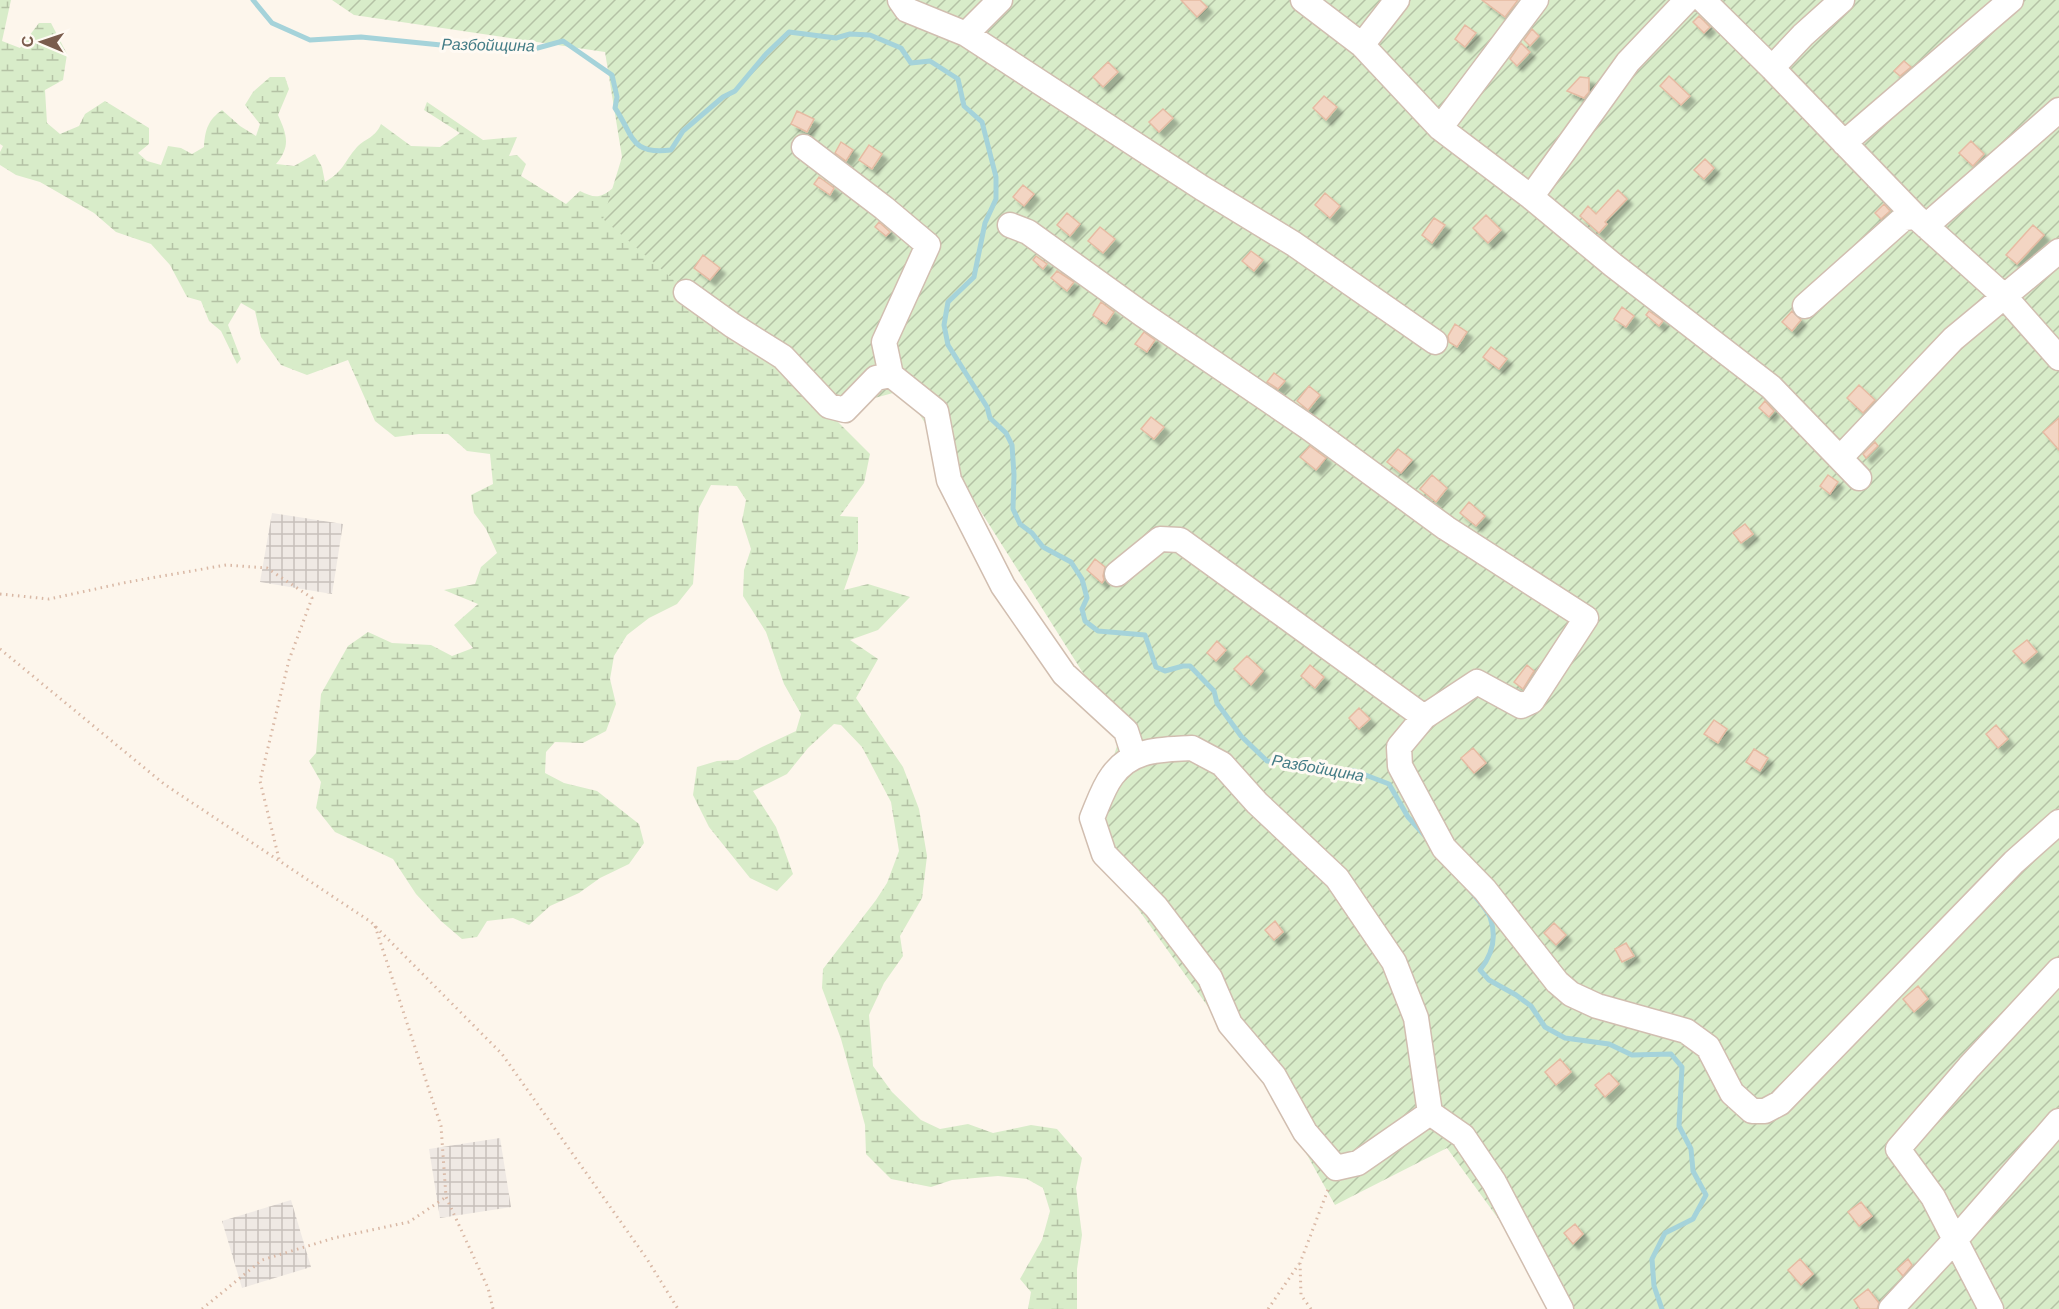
<svg xmlns="http://www.w3.org/2000/svg" width="2059" height="1309" font-family="Helvetica,sans-serif">
<defs>
<pattern id="industrial-grid" width="8" height="8" patternUnits="userSpaceOnUse" patternTransform="scale(1.5)"><rect width="8" height="8" fill="#efe9e4"/><path d="M0 4h8M4 0v8" fill="none" stroke="#c7c0bb"/></pattern>
<pattern id="wetland-marsh" width="20" height="14" patternUnits="userSpaceOnUse" patternTransform="scale(1.5)"><rect width="20" height="14" fill="#d8ecc9"/><path d="M1 5h8M5 5V1M11 12h8M15 12V8" fill="none" stroke="#b4c2a5"/></pattern>
<pattern id="garden-furrows" width="10" height="10" patternUnits="userSpaceOnUse" patternTransform="scale(1.5)"><rect width="10" height="10" fill="#d8ecc9"/><path d="M-1 1l2-2M0 10L10 0M9 11l2-2" fill="none" stroke="#b4c2a5"/></pattern>
<filter id="shadow"><feDropShadow dx="5.5" dy="5.5" stdDeviation="1.5" flood-color="#0004"/></filter>
</defs>
<rect width="100%" height="100%" fill="#fdf6ec"/>
<!-- industrial -->
<path fill="url(#industrial-grid)" d="M272,513L343,524L332,594L260,582Z
M500,1138L511,1207L440,1218L429,1149Z
M291,1200L311,1267L242,1288L222,1221Z"/>
<!-- wetland -->
<path fill="url(#wetland-marsh)" d="M0,0H11L2,41L20,48L39,23H51L67,54L63,80L45,90L47,123L60,134L79,126L85,114L105,101L149,128V144L138,153L147,161L161,165L168,146L181,148L192,154L204,147C205,130 208,120 222,110L240,126L256,136L260,124L245,105L253,92L270,77H285L289,89L278,115C287,135 291,146 276,164L294,166L315,154L322,167L325,182C345,170 343,163 357,147C366,138 375,138 381,124L411,146L440,147L460,133L424,110L427,102L483,140L517,137L509,156L517,155L526,164L521,176L566,204L580,191C594,198 600,199 613,188L604,219L827,411L870,454L864,483L840,516L858,517V550L844,590L868,584L910,597L878,630L850,640L878,659L856,698L903,767L919,809L927,856L922,898L900,936L903,956L884,983L869,1015L873,1066L892,1092L921,1120L940,1129L968,1124L993,1133L1031,1125L1057,1129L1082,1158L1076,1188L1082,1235L1077,1269V1309H1028L1031,1292L1020,1279L1042,1240L1050,1211L1043,1188L1027,1179L998,1176L952,1180L931,1187L891,1179L866,1154L865,1125L841,1039L822,988L823,969L876,900L887,883L899,851L891,802L862,747L841,725L834,724L808,748L787,774L753,791L776,827L793,874L777,891L750,878L709,827L693,795L697,767L717,761L738,760L760,748L796,731L801,714L784,684L766,632L743,596L744,570L751,549L742,521L746,500L737,486L711,485L699,508L693,584L677,604L649,618L627,635L614,656L610,679L616,704L606,731L583,743L555,742L546,752L545,773L564,783L597,791L639,824L644,843L629,864L600,878L579,893L550,906L529,925L513,918L487,921L477,937L462,939L441,921L416,894L393,859L335,832L316,808L321,782L309,761L316,753L321,694L348,646L368,632L392,643L431,645L452,656L473,648L454,625L478,604L444,590L475,584L481,567L497,553L486,529L474,513L471,495L493,484L490,454L467,451L448,434H419L395,437L375,421L348,360L307,375L281,365L261,337L255,311L241,303L228,325L241,359L237,364L221,331L209,321L201,301L187,297L170,265L151,244L116,232L94,213L40,182L16,175L0,165V152L3,146L0,144Z"/>
<!-- garden -->
<path fill="url(#garden-furrows)" d="M332,0H2059V1309H1558L1547,1286L1447,1148L1335,1205L1282,1110L1088,839L1121,733L904,390L827,411L603,219L622,157L605,52L354,15Z"/>
<g fill="none" stroke-linecap="round" stroke-linejoin="round">
<!-- stream -->
<path stroke="#a5d3da" stroke-width="5" d="M253,0L272,23L310,40L361,37L471,48L518,44L534,49L563,41L612,75L617,97L615,108C634,136 630,155 671,150L683,131L723,97L735,91L766,54L789,32L836,38L850,34L870,35L901,48L911,63L930,61L958,79L964,106L982,122L996,177V199L985,223L974,277L948,302L944,325L948,345L987,407L990,418L1006,433L1012,445L1014,475L1013,509L1020,524L1032,533L1043,547L1071,562L1082,579L1087,598L1082,609L1085,621L1098,631L1145,635L1156,667L1165,671L1183,666H1190L1214,691L1217,703L1241,736L1267,761L1355,771L1389,784L1408,817L1426,837
M1470,890C1476,898 1486,908 1490,917C1497,937 1493,954 1480,970L1489,980L1516,995L1531,1006L1545,1027L1565,1038L1609,1044L1632,1055L1671,1054L1682,1067L1679,1126L1691,1149L1693,1171L1706,1195L1693,1219L1665,1233L1652,1259L1654,1286L1662,1309"/>
</g>
<!-- building -->
<path fill="#f3d5c3" stroke="#e6bba3" stroke-width="1.5" filter="url(#shadow)" d="M1181,0H1200L1207,7L1197,17Z
M1482,0H1518L1505,17Z
M1699,16L1710,27L1704,33L1693,22Z
M1465,25L1476,33L1465,47L1455,39Z
M1532,29L1539,36L1530,46L1524,40Z
M1521,43L1530,52L1517,66L1510,59Z
M1904,61L1911,67L1900,76L1894,71Z
M1108,62L1118,72L1103,87L1093,77Z
M1669,76L1690,96L1681,105L1660,86Z
M1580,77L1589,78V92L1584,98L1567,91Z
M1324,96L1337,107L1326,120L1313,108Z
M1163,109L1173,118L1159,132L1149,122Z
M797,111L814,119L807,132L791,124Z
M1971,141L1984,154L1973,166L1959,153Z
M841,142L853,150L846,161L835,153Z
M869,145L882,154L872,169L859,160Z
M1705,159L1714,168L1704,179L1694,170Z
M819,177L834,188L830,195L814,184Z
M1023,185L1034,194L1024,206L1013,197Z
M1618,190L1627,199L1605,222L1607,224L1599,233L1580,216L1588,206L1596,214Z
M1325,193L1340,206L1330,218L1315,205Z
M1884,204L1890,211L1881,219L1875,213Z
M1067,213L1080,224L1070,236L1057,225Z
M1486,215L1501,230L1488,243L1473,228Z
M1434,218L1445,225L1432,243L1422,235Z
M879,222L890,232L886,236L875,227Z
M2033,225L2044,235L2017,264L2006,255Z
M1100,227L1115,239L1103,253L1088,241Z
M1251,251L1263,260L1254,271L1242,261Z
M703,255L720,268L710,280L694,268Z
M1036,256L1047,264L1043,269L1033,260Z
M1057,271L1074,282L1067,291L1051,278Z
M1101,302L1114,312L1106,324L1093,315Z
M1622,307L1634,316L1626,327L1614,319Z
M1649,311L1663,321L1659,326L1646,315Z
M1792,311L1801,320L1792,331L1782,322Z
M1455,324L1467,332L1457,347L1449,342L1448,336Z
M1144,332L1155,340L1147,352L1135,344Z
M1491,347L1507,359L1499,369L1483,357Z
M1274,373L1285,381L1278,389L1267,382Z
M1859,385L1875,400L1863,413L1847,398Z
M1309,386L1320,395L1308,410L1297,401Z
M1765,401L1774,411L1769,417L1759,408Z
M1151,417L1164,427L1154,439L1141,429Z
M2059,418V450L2043,432Z
M1875,442L1878,446L1866,458L1863,454Z
M1310,446L1326,458L1316,470L1300,457Z
M1398,449L1412,460L1401,473L1387,462Z
M1432,475L1447,488L1436,502L1420,489Z
M1828,475L1838,482L1830,494L1820,486Z
M1469,502L1485,516L1476,526L1460,513Z
M1745,524L1753,534L1741,543L1733,533Z
M1095,559L1105,567L1103,576L1104,580L1102,583L1087,570Z
M2027,640L2037,652L2024,663L2013,651Z
M1217,641L1226,650L1216,661L1207,653Z
M1247,656L1263,671L1251,685L1234,669Z
M1310,665L1324,677L1315,688L1301,676Z
M1527,665L1534,671L1523,689L1514,682Z
M1359,708L1370,719L1359,729L1349,718Z
M1714,720L1727,729L1718,743L1704,734Z
M1996,725L2008,739L1998,748L1986,734Z
M1473,748L1486,763L1474,773L1461,758Z
M1754,749L1768,758L1760,771L1746,762Z
M1275,921L1283,932L1274,940L1265,930Z
M1554,923L1566,935L1556,945L1544,933Z
M1626,943L1634,956L1622,962L1615,949Z
M1918,986L1928,999L1914,1012L1903,999Z
M1560,1059L1571,1072L1556,1085L1545,1072Z
M1609,1073L1619,1084L1605,1097L1595,1085Z
M1861,1202L1872,1216L1859,1226L1848,1212Z
M1575,1224L1583,1234L1573,1244L1564,1233Z
M1800,1259L1813,1274L1801,1285L1788,1270Z
M1908,1259L1912,1265L1903,1276L1897,1269Z
M1868,1289L1879,1303L1877,1309H1860L1854,1300Z"/>
<g fill="none" stroke-linecap="round" stroke-linejoin="round">
<defs>
<path id="minor" d="M900,0L907,10L966,34L1000,0
M1303,0L1362,45L1440,128L1531,197L1628,62L1687,0
M1703,0L1772,68L1916,217L2005,297L2059,358
M966,34L1202,188L1294,244L1435,342
M1362,45L1397,0
M1772,68L1803,35L1842,0
M1440,128L1536,0
M1844,143L2011,0
M804,147L884,208L928,245L884,342L891,375L936,411L949,480L1003,586L1064,674L1126,731L1134,756
M1531,197L1613,265L1771,387L1859,478
M1010,225L1028,232L1142,314L1308,427L1446,528L1586,618L1532,701L1521,706L1477,682L1424,717L1399,747L1400,766L1444,848L1485,890L1557,982L1571,994L1597,1006L1686,1031L1708,1047L1732,1093L1752,1111H1765L1780,1103L2014,862L2059,822
M1926,226L2059,110
M686,292L732,325L783,357L829,406L845,410L876,378L891,375
M1805,306L1904,218L1916,217
M1840,458L1953,339L2059,251
M1117,574L1160,539L1180,540L1424,717
M1192,748L1222,764L1257,803L1337,878L1394,962L1416,1018L1430,1113L1358,1163L1336,1168L1305,1132L1274,1076L1230,1024L1210,978L1156,907L1104,854L1092,818C1098,804 1103,788 1112,776C1132,748 1161,750 1192,748Z
M1430,1113L1463,1136L1494,1182L1561,1309
M1891,1309L1955,1240L2059,1121
M1991,1309L1933,1197L1898,1149L1969,1067L2059,970"/>
</defs>
<!-- minor casing -->
<use href="#minor" stroke="#d1beb0" stroke-width="27"/>
<!-- path -->
<path stroke="#d9b8a5" stroke-width="3" stroke-dasharray="1.5 4.5" stroke-linecap="butt" d="M0,594L49,599L128,582L226,565L267,568L312,598L289,660L260,781L279,859
M0,649L164,784L371,922L502,1054L647,1259L678,1309
M375,926L441,1126L446,1197L488,1288L493,1309
M202,1309L262,1260L334,1238L409,1222L446,1197
M1268,1309L1299,1264
M1311,1309L1301,1295L1300,1263L1329,1187"/>
<!-- minor -->
<use href="#minor" stroke="#fff" stroke-width="24"/>
</g>
<g text-anchor="middle" dominant-baseline="central" stroke-width="6" stroke-linejoin="round" paint-order="stroke">
<!-- water labels -->
<g font-size="16" font-style="italic" fill="#437c86" stroke="#fffaf3">
<text transform="translate(488 45) rotate(1)">Разбойщина</text>
<text transform="translate(1318 768) rotate(10)">Разбойщина</text>
</g>
</g>
<!-- north arrow -->
<g transform="translate(42 42) rotate(272)" stroke="#fffaf3" stroke-width="4.5" paint-order="stroke">
<path d="M0-4.5L10 22L0 15L-10 22Z" fill="#7a5c4d"/>
<text y="-9" font-size="16" font-weight="bold" text-anchor="middle" fill="#7a5c4d">С</text>
</g>
</svg>
